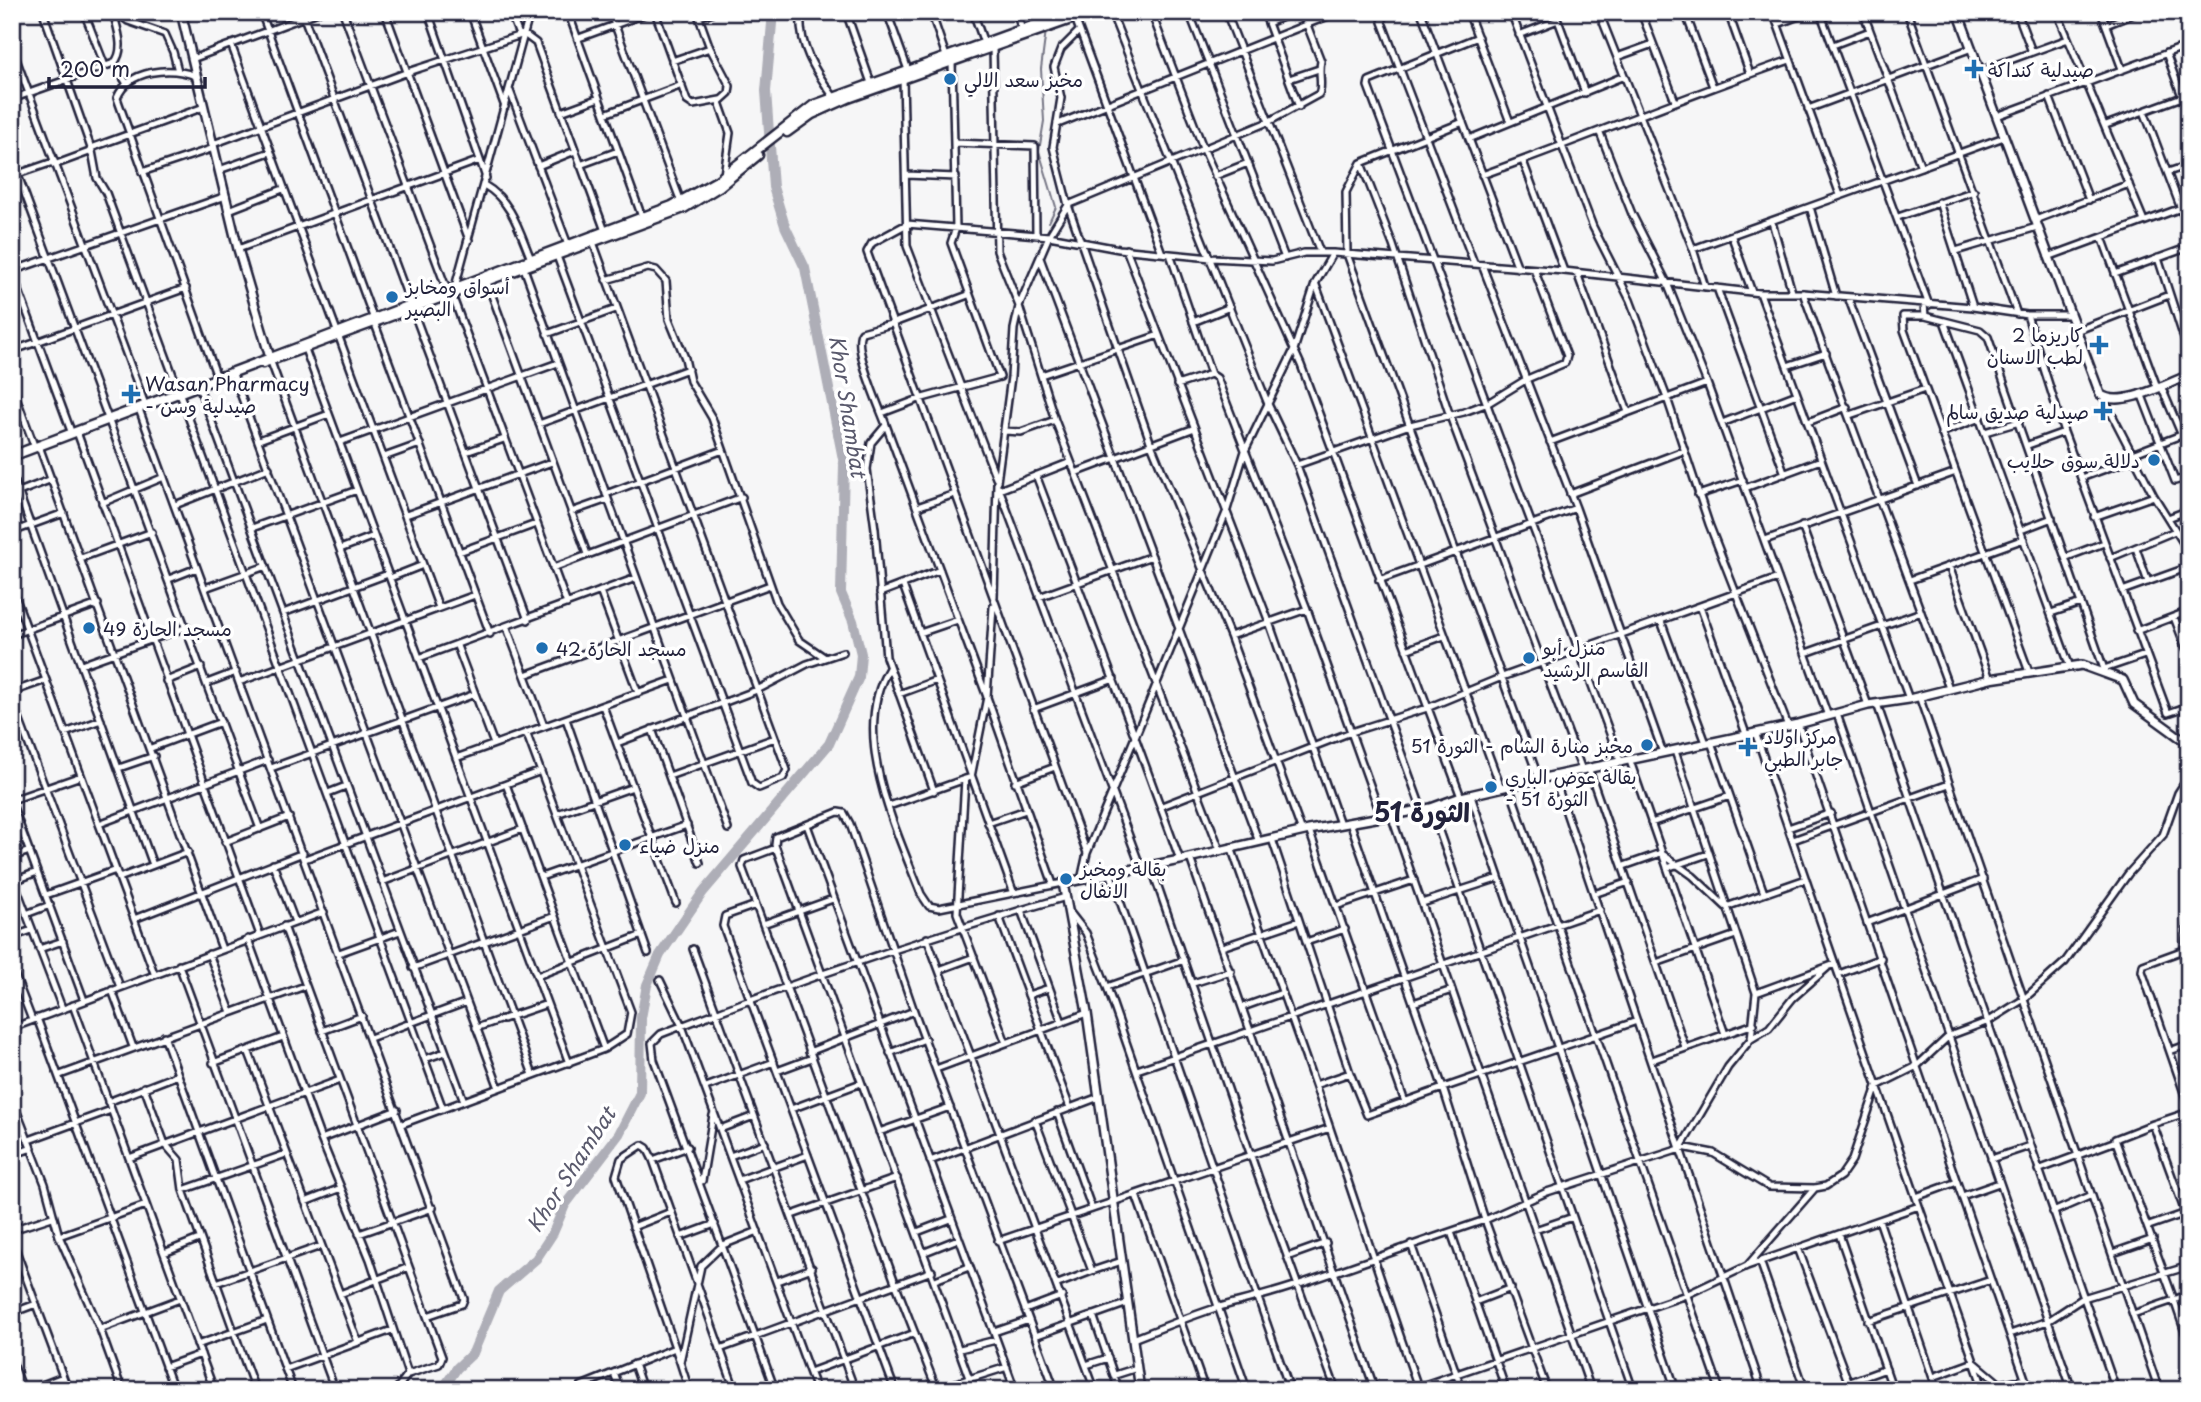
<svg xmlns="http://www.w3.org/2000/svg" width="2201" height="1402" font-family="'Playpen Sans','Playpen Sans Arabic',sans-serif">
<rect width="100%" height="100%" fill="#f6f6f7"/>
<filter id="ink" filterUnits="userSpaceOnUse"><feTurbulence type="fractalNoise" baseFrequency=".0143" numOctaves="2"/><feDisplacementMap in="SourceGraphic" scale="14" xChannelSelector="R" yChannelSelector="G"/><feConvolveMatrix kernelMatrix="1 2 1 2 8 2 1 2 1" color-interpolation-filters="sRGB"/></filter>
<g filter="url(#ink)">
<g fill="none" stroke-linecap="round" stroke-linejoin="round">
<!-- stream -->
<path stroke="#767685" stroke-width="2" d="M1046,30L1041,69L1044,121L1039,151L1056,207L1049,222"/>
<!-- river -->
<path stroke="#aeaeb7" stroke-width="10" d="M442,1390L457,1368L473,1353L499,1291L536,1259L553,1233L565,1205L619,1134L640,1093L641,1018L647,985L660,955L703,892L829,744L859,677L861,654L853,621L841,593L844,464L805,268L785,226L773,187L766,91L773,12"/>
<defs>
<path id="minor" d="M43,12L92,151L97,178L106,193L443,1109
M84,12L105,66
M116,12L128,21L165,34L173,52L178,71
M261,12L373,317
M302,12L528,620
M343,12L447,290
M385,12L469,240
M428,12L480,160
M470,12L505,107
M510,12L519,35
M568,12L642,217
M610,12L681,202
M655,12L687,101L693,105L720,100
M697,12L710,48L730,86L729,93L719,102L730,133L724,175
M801,12C798,46 815,70 833,96
M846,12L871,83
M887,12L908,70
M931,12L946,56
M973,12L984,43
M1016,12L1022,30
M1111,12L1268,404L1297,465L1422,810
M1151,12L1204,150L1301,365L1461,797
M1189,12L1285,258
M1226,12L1320,252
M1264,12L1299,107
M1302,12L1321,61C1318,73 1323,86 1319,94L1268,122L1068,205L1151,444L1230,636L1302,832
M1393,12L1384,17L1382,22L1474,263
M1421,12L1518,268
M1468,12L1510,122
M1511,12L1593,227L1630,300L1667,398L1709,524L1788,726
M1555,12L1585,93
M1599,12L1693,249L1705,287
M1641,12L1675,101
M1685,12L1713,87
M1728,12L1750,74
M1773,12L1840,195
M1820,12L1929,305
M1863,12L1921,167
M1907,12L2017,314
M2017,12L2032,52
M2057,12L2144,221
M2101,12L2122,69
M2184,12L2189,26
M699,17L713,12
M1075,18L1162,253
M1268,23L1295,12
M1778,24L1809,12
M2106,25L2138,12
M1519,35L1558,20
M1478,37L1369,81L1368,86L1621,763
M579,38L650,12
M231,44L337,331
M1833,45L1870,31
M993,47L997,251L1019,306L1055,420L1220,850
M12,48L146,407
M2166,53L2189,115
M1617,57L1653,44
M192,59L318,12
M672,61L710,48
M114,63L127,84
M1980,71L2068,39
M196,76C170,66 129,69 117,98L218,380
M903,78L907,246L996,478
M1289,79L1319,69
M510,91L568,245
M2049,96L2089,200
M12,99L114,63C126,50 117,28 113,12
M1808,109L1972,48
M2144,111L2189,230
M561,112L599,98
M605,114L682,85
M1997,116L2189,45
M1463,122L1361,163L1346,192L1347,254L1539,779
M1058,124L1338,12
M2106,125L2182,97
M1600,133L1632,214L1667,283L1707,383L1828,716
M1469,139L1624,76
M954,143L1035,146L1036,234
M213,144L408,72L524,34L536,43L605,231
M91,148L204,107
M12,159L260,829
M1523,161L1564,271
M1361,163L1393,245L1450,416L1582,770
M54,165L92,151
M580,165L618,151
M538,166L575,151
M219,170L270,152
M142,172L214,148
M2168,172L2189,165
M906,175L956,177
M1482,175C1585,138 1686,96 1790,60
M12,176L53,162
M1215,176L1248,163
M484,185C512,201 519,230 531,259
M1939,202L1973,307
M1810,207L1836,296
M229,210L283,189
M1898,217L1974,191
M2035,220L2129,184
M1772,222L1792,292
M1732,237L1752,292
M2102,237L2157,387
M238,249L480,160L486,178
M1126,249L1269,622L1340,824
M1693,249L2004,137
M1956,251L2037,227
M1170,254L1211,374
M557,256L752,783L759,788L783,778L787,770L593,242
M2048,257L2181,208
M1040,258L1259,842
M2158,258L2189,354
M1482,265L1576,508L1663,753
M524,268L728,829
M12,271L226,196
M12,272L72,434
M1577,273L1628,412
M2115,274L2189,247
M606,280L648,268L656,270L666,281L669,319L685,358L690,381L712,418L777,603L799,640L824,657
M487,282L587,554
M1316,285L1501,788
M455,287L530,12
M1717,288L1785,474
M1760,293L1909,699
M1803,293L1949,688
M452,295L567,604
M968,295L891,324L862,332C851,345 880,408 886,425L987,697L1053,884
M1848,297L1918,486
M1924,304L1925,316L1980,330L1988,337L2105,672
M2027,315L2064,432L2168,713L2189,706
M1925,316H1903L1904,330L2029,672
M1944,321L2070,667
M1193,322L1230,307
M375,324L490,634
M2076,331L2169,295
M547,334L616,309
M339,337L439,608
M305,349L569,1063
M12,351L186,288
M271,362L533,1075
M1787,366L1826,353
M233,374L499,1088
M1041,375L1159,335
M2181,378L2189,395
M1177,385L1211,374L1217,378L1307,609L1381,816
M12,386L35,448
M2161,386L2189,452
M199,387L464,1101
M2141,393L2175,481L2189,477
M2103,397L2154,496L2189,552
M139,409L464,1299L462,1304L427,1316
M882,413L919,399L1000,377L951,243L956,228L952,62
M1850,415L1925,389
M1808,422L1847,407
M1722,423L1797,394
M539,424L688,369
M886,425L871,443L867,469L875,529L886,657L934,791
M1005,431L1021,432L1055,420
M77,432L260,935
M1985,432L2019,422
M1941,433L1980,418
M259,440L329,414
M340,442L558,363
M1550,442L1707,383
M2028,445L2064,432
M39,446L222,949
M466,452L504,439
M2132,454L2189,432
M384,457L420,444
M1297,465L1410,425L1464,412L1488,403L1527,379L1565,363L1567,356L1534,269
M1075,473L1192,429
M12,474L153,865
M1036,475L1135,737L1087,853L1081,880
M2081,478L2135,458
M999,488L1141,868
M1745,488L1821,460
M999,490L1071,462
M19,492L52,479
M606,494L723,450
M1570,494L1683,451
M1698,495L1743,480
M102,503L164,477
M175,505L269,468
M917,507L955,494
M571,512L608,499
M406,515L552,462
M2094,517L2154,496
M2168,518L2189,510
M1802,526L1868,705
M252,528L357,490
M2021,530L2052,518
M12,532L64,513
M1765,540L1956,472
M2136,548L2148,582
M340,549L374,536
M459,552L536,524
M2067,557L2104,543
M81,558L152,532
M2110,558L2175,531
M1949,566L1990,679
M553,568L742,497
M390,578L423,565
M169,579L197,568
M1379,580L1576,508
M1910,580L2024,539
M903,585L1013,891
M12,588L154,973
M205,588L266,566
M600,591L638,693
M2122,591L2189,567
M880,593L940,570
M994,597L997,482L1011,377L1014,329L1019,306L1049,236L1068,205L1053,147L1061,98L1054,67L1061,49L1079,31
M1039,597L1152,556
M1700,606L1746,734
M283,613L388,574
M2051,613L2081,603
M2174,617L2189,656
M1661,621L1706,743
M507,628L544,726
M2136,631L2189,611
M920,633L958,620
M12,635L98,604
M1230,636L1307,609
M457,646L494,744
M1406,650L1444,636
M1806,653L1921,612
M419,658L636,578
M81,665L187,627
M889,668C849,734 896,829 921,894L929,906L939,908L1063,883
M2104,669L2145,655
M525,675L770,585
M166,681L201,667
M239,682L475,595
M207,683L236,672
M12,692L46,680
M899,694L937,680
M1919,696L2159,1390
M12,700L120,987
M1877,704L2116,1390
M603,706L676,903
M1033,709L1114,679
M1837,714L2072,1390
M566,719L648,953
M1798,724L2029,1390
M652,729L700,863
M526,732L631,1012L627,1034L604,1049
M1755,732L1835,964
M65,733L101,720
M1711,742L1764,893
M617,743L757,690L807,664L843,652
M151,748L221,722
M456,758L673,680
M1630,761L1725,1034
M119,768L154,756
M271,768L475,694
M1589,770L1685,1047
M669,776L775,738
M1554,777L1762,1390
M965,779L957,913L1006,1043
M1015,782L1055,767
M1509,786L1720,1390
M328,793L346,786
M1471,796L1676,1390
M12,800L81,776
M12,804L84,1000
M889,806L971,777L987,697L993,607
M1162,806L1351,732L1427,708L1502,677L1778,578
M1431,808L1633,1390
M557,814L633,787
M1391,815L1591,1390
M1350,822L1443,1088L1637,1021
M988,823L1026,810
M1651,823L1730,796
M99,824L268,760
M807,825L1015,1390
M1788,828L1831,813
M1309,830L1405,1102
M1272,839L1350,1073
M1793,840L1949,784
M225,842L289,817
M1231,847L1315,1085
M776,848L744,860L742,867L896,1285L937,1390
M1087,853L867,252L872,243L907,224L1049,236L1119,249L1211,258L1272,261L1304,253H1333L1564,271L1760,293H1803L1973,307L2027,315H2070
M12,857L30,851
M1190,858L1375,1390
M305,859L541,771
M1180,860L1135,737L1226,513L1245,451L1294,350L1315,284L1333,253
M273,864L295,922
M1151,866L1258,1176L1336,1390
M1624,866L1661,853L1693,876L1726,907L1806,879
M1667,868L1708,854
M1111,875L1290,1390
M12,876L62,1008
M541,877L687,825
M119,878L188,852
M14,881L37,872
M382,882L523,829
M1594,894L1629,882
M46,895L116,870
M1422,903L1499,878
M756,905L725,916L723,926L895,1390
M1336,906L1414,880
M2189,909L2184,957L2189,976
M1021,910L1062,1022
M1068,910L1086,933L1107,987L1247,1390
M26,914L50,905
M999,916L1070,1108
M134,919L303,853
M1869,922L1983,879
M763,924L833,899
M284,926L442,1357L439,1364L408,1374L396,1390
M12,937L32,930
M927,938L1095,1390
M248,939L321,1139L370,1259L408,1374
M1306,942L1345,929
M1222,947L1299,921
M39,949L63,941
M693,949L855,1390
M2184,950L2143,965L2142,971L2189,1107
M339,953L400,931
M209,954L231,1012
M1656,963L1736,935
M179,965L335,1390
M12,968L32,1020
M413,968L555,916
M939,970L974,957
M1839,974L1881,958
M537,976L642,935
M660,980L682,1026L816,1390
M1193,983L1231,971
M1107,987L1184,960
M112,990L133,1047
M1028,995L1049,988
M1413,1003L1452,990
M73,1005L214,1390
M1243,1007L1282,993
M37,1018L174,1390
M12,1028L324,912
M476,1028L547,1004
M322,1031L362,1016
M164,1036L293,1390
M370,1038L467,1002
M1751,1039L1769,1028L1793,998L1827,968
M248,1050L358,1342
M2170,1051L2189,1044
M809,1052L914,1011
M890,1053L925,1039
M425,1059L445,1052
M1652,1060L1754,1024
M213,1063L283,1037
M936,1069L1087,1013
M1137,1070L1600,910
M777,1071L812,1058
M60,1075L305,986
M144,1087L165,1144L179,1160L183,1190L255,1390
M706,1087L774,1062
M12,1099L45,1184L59,1236L100,1329L122,1390
M108,1102L178,1075
M791,1109L861,1083
M1057,1112L1092,1209
M2189,1112L2153,1124L2189,1223
M1035,1120L1092,1271L1122,1261
M402,1124L604,1049L506,784
M720,1129L754,1116
M879,1132L950,1107
M321,1139L397,1110
M29,1140L111,1110
M1682,1147L1713,1153L1769,1187L1815,1188L1826,1186L1841,1176L1852,1160L1877,1086L1917,1066L1949,1036L1989,1021L2024,999L2065,962L2128,874L2163,835L2178,793L2189,776
M12,1155L32,1148
M730,1156L765,1143
M129,1158L340,1080
M1991,1159L2030,1146
M653,1160L688,1147
M930,1161L1099,1097
M2038,1170L2116,1141
M739,1180L808,1155
M702,1181L713,1115
M183,1190L286,1154
M1136,1195L1205,1390
M1962,1196L1999,1183
M1916,1197L1957,1182
M305,1202L341,1188
M1919,1206L1984,1390
M2053,1212L2092,1195
M792,1215L897,1178
M1879,1220L1937,1390
M2149,1226L2189,1212
M633,1227L671,1212
M12,1230L52,1217
M1535,1230L1573,1217
M917,1232L951,1219
M1451,1232L1506,1390
M359,1234L433,1208
M1839,1234L1893,1390
M59,1236L146,1205
M680,1237L715,1224
M12,1240L68,1390
M998,1241L1330,1128
M1411,1244L1462,1390
M1798,1248L1849,1384L1848,1390
M925,1252L958,1239
M164,1253L199,1239
M2113,1253L2153,1239
M1287,1257L1326,1243
M1760,1261L1805,1390
M1748,1265L1815,1188
M935,1280L969,1267
M777,1281L812,1268
M216,1283L321,1246
M1058,1284L1092,1271
M340,1294L409,1267
M2189,1294L2174,1300L2189,1344
M1475,1302L1511,1288
M1025,1310L1062,1296
M12,1313L36,1304
M2133,1314L2174,1300L2115,1139L2153,1124
M1093,1315L1119,1390
M1868,1321L1991,1280
M100,1329L180,1299
M994,1332L1029,1320
M2010,1334L2048,1321L2083,1298L2189,1266
M1035,1336L1128,1303
M1133,1339C1161,1328 1190,1316 1219,1307C1245,1300 1271,1294 1297,1285C1360,1264 1422,1241 1485,1220L1443,1088L1367,1115L1350,1073L1315,1085C1351,1187 1383,1289 1419,1390
M197,1345L267,1320
M720,1349L932,1271
M960,1349L996,1340
M12,1361L23,1390
M680,1362L616,1176L621,1159L642,1145L647,1148L653,1160L735,1390
M634,1364L643,1390
M1086,1365L1108,1358
M165,1367L201,1354
M285,1369L392,1330
M810,1372L915,1333
M614,1373L620,1390
M1115,1375L1137,1368
M1933,1377L1974,1362L2000,1384L2025,1379
M969,1378L775,845L776,837L838,812L844,813L850,824L914,1011L1055,1390
M937,1389L1007,1367
M29,1390L63,1377
M579,1390L581,1386L675,1348
M689,1390L680,1362L701,1266L723,1245L758,1231
M775,1390L654,1060L652,1043L661,1034C793,982 929,936 1066,897
M1410,1390L1686,1295L1747,1266L1919,1206L1835,964L1756,993
M1547,1390L1485,1220L1547,1192L1680,1149L1728,1067L1751,1039L1756,993L1675,751
M1828,1390L1886,1369
M2182,1390L2189,1388"/>
<path id="tertiary" d="M181,12L238,249L271,361
M1958,12L2100,394C2119,410 2168,383 2189,375
M1140,1390L1087,1013L1063,883L1180,860L1309,830L1431,808L1461,797L1539,779L1798,724L1868,705L1909,699L1990,679L2082,665L2123,680L2134,704L2189,744"/>
<path id="secondary" d="M787,132L812,114L848,98L1091,12
M263,363L684,208L720,186L758,155
M12,456L672,206L717,181L814,105L1071,12"/>
</defs>
<!-- minor casing -->
<use href="#minor" stroke="#22223b" stroke-width="10"/>
<!-- tertiary casing -->
<use href="#tertiary" stroke="#22223b" stroke-width="12"/>
<!-- secondary casing -->
<use href="#secondary" stroke="#22223b" stroke-width="13"/>
<!-- minor -->
<use href="#minor" stroke="#fff" stroke-width="5"/>
<!-- tertiary -->
<use href="#tertiary" stroke="#fff" stroke-width="7"/>
<!-- secondary -->
<use href="#secondary" stroke="#fff" stroke-width="8"/>
</g>
</g>
<!-- markers -->
<g fill="#1f6fb2" stroke="#fff" stroke-width="2.5">
<path d="M1970.5 58.5h7v7h7v7h-7v7h-7v-7h-7v-7h7z"/>
<circle cx="950" cy="79" r="7"/>
<circle cx="392" cy="297" r="7"/>
<path d="M2095.5 334.5h7v7h7v7h-7v7h-7v-7h-7v-7h7z"/>
<path d="M127.5 383.5h7v7h7v7h-7v7h-7v-7h-7v-7h7z"/>
<path d="M2099.5 400.5h7v7h7v7h-7v7h-7v-7h-7v-7h7z"/>
<circle cx="2154" cy="460" r="7"/>
<circle cx="89" cy="628" r="7"/>
<circle cx="542" cy="648" r="7"/>
<circle cx="1529" cy="658" r="7"/>
<circle cx="1647" cy="745" r="7"/>
<path d="M1744.5 736.5h7v7h7v7h-7v7h-7v-7h-7v-7h7z"/>
<circle cx="1491" cy="787" r="7"/>
<circle cx="625" cy="845" r="7"/>
<circle cx="1066" cy="879" r="7"/>
</g>
<g text-anchor="middle" dominant-baseline="central" stroke-width="7" stroke-linejoin="round" paint-order="stroke">
<!-- poi labels -->
<g font-size="19" fill="#22223b" stroke="#fff" text-anchor="start">
<text x="1988" y="69">صيدلية كنداكة</text>
<text x="964" y="79">مخبز سعد الالي</text>
<text x="406" y="286">أسواق ومخابز<tspan x="406" dy="22">البصير</tspan></text>
<text x="2083" y="334" text-anchor="end">كاريزما 2<tspan x="2083" dy="22">لطب الاسنان</tspan></text>
<text x="145" y="383">Wasan Pharmacy<tspan x="145" dy="22">- صيدلية وسن</tspan></text>
<text x="2089" y="411" text-anchor="end">صيدلية صديق سالم</text>
<text x="2140" y="460" text-anchor="end">دلالة سوق حلايب</text>
<text x="103" y="628">مسجد الحارة 49</text>
<text x="1543" y="647">منزل أبو<tspan x="1543" dy="22">القاسم الرشيد</tspan></text>
<text x="556" y="648">مسجد الحارة 42</text>
<text x="1764" y="736">مركز اولاد<tspan x="1764" dy="22">جابر الطبي</tspan></text>
<text x="1633" y="745" text-anchor="end">مخبز منارة الشام - الثورة 51</text>
<text x="1505" y="776">بقالة عوض الباري<tspan x="1505" dy="22">- الثورة 51</tspan></text>
<text x="639" y="845">منزل ضياء</text>
<text x="1080" y="868">بقالة ومخبز<tspan x="1080" dy="22">الانفال</tspan></text>
</g>
<!-- water labels -->
<g font-size="21" font-style="italic" fill="#5a5a6d" stroke="#fff">
<text transform="translate(849 406) rotate(81)">Khor Shambat</text>
<text transform="translate(570 1169) rotate(-57)">Khor Shambat</text>
</g>
<!-- district labels -->
<g font-size="26" font-weight="bold" fill="#22223b" stroke="#fff">
<text x="1422" y="811">الثورة 51</text>
</g>
</g>
<!-- margin -->
<rect width="2201" height="1402" fill="none" stroke="#fff" stroke-width="42"/>
<rect x="21" y="21" width="2159" height="1360" fill="none" stroke="#22223b" stroke-width="2.5" filter="url(#ink)"/>
<!-- scale -->
<path d="M49 77v10h156v-10" fill="none" stroke="#22223b" stroke-width="3.5"/>
<text x="60" y="77" font-size="21" fill="#22223b" stroke="#ffffff" stroke-width="5" paint-order="stroke">200 m</text>
</svg>
